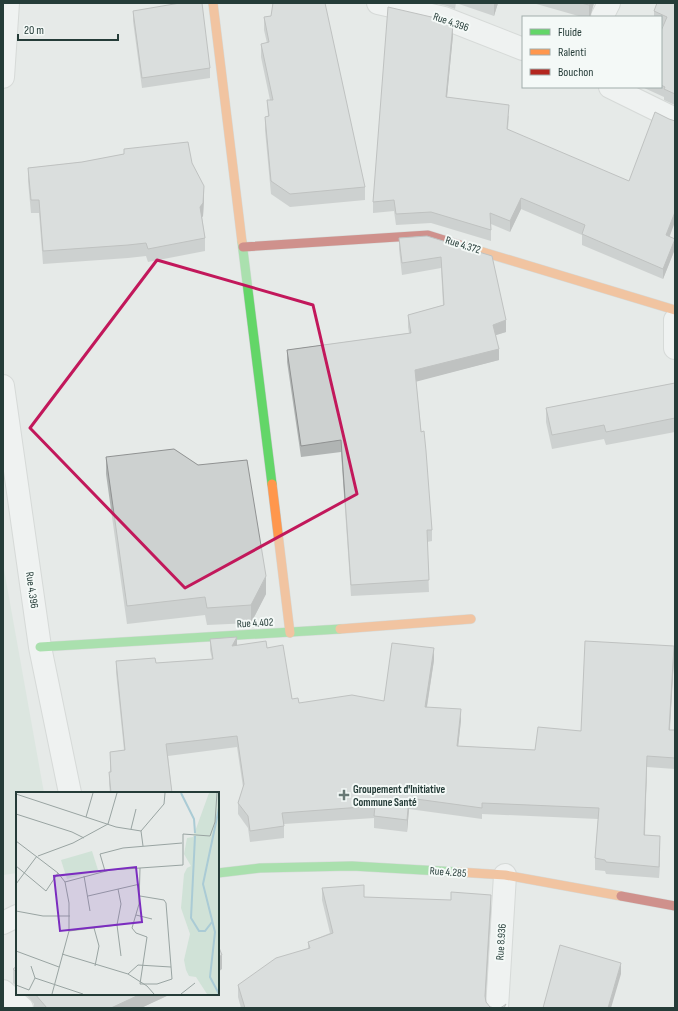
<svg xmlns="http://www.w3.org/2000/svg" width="678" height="1011" font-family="'Sofia Sans Condensed',sans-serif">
<rect width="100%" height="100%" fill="#e6eae8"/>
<!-- pitch -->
<path fill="#d0e2d7" d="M3,564L44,793H17V873L3,875Z"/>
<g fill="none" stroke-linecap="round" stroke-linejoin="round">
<defs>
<path id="street" d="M378,3L444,18L523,49
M602,17L609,3
M3,77L8,3
M610,87L675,119
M675,320V348
M3,386L40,647L70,793
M3,923L17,916
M3,991L22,1008
M497,1008L505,875"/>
<path id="fast" d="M242,242L272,484
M40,647L340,629
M218,873L260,868L352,866L458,872"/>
<path id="slow" d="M213,3L242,242
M473,249L675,310
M272,484L290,633
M340,629L471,619
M458,872L505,875L621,896"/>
<path id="jam" d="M243,247L428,235L473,249
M621,896L675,906"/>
</defs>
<!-- street casing -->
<use href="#street" stroke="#c3c7c5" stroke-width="24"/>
<!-- fast casing -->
<use href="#fast" stroke="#c2c8c6" stroke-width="10"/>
<!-- slow casing -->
<use href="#slow" stroke="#c2c8c6" stroke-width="10"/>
<!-- jam casing -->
<use href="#jam" stroke="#c2c8c6" stroke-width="10"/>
<!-- street -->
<use href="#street" stroke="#fbfcfc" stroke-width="22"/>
<!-- fast -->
<use href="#fast" stroke="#63d668" stroke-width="9"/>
<!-- slow -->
<use href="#slow" stroke="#ff974d" stroke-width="9"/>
<!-- jam -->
<use href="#jam" stroke="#b3261e" stroke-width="9"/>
</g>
<!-- wall -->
<path fill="#b0b4b3" d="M434,3H498L494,16L456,3L455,9L447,6Z
M533,3H594L590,17H582Z
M675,3V105L664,100V97L642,87H661V31L663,26L661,25V17H654V11Z
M133,11L210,68V78L142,88L133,21Z
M264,17L365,187V200L290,207L271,194L265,130V117L268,116L267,100H270L261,57V44L267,43L264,30Z
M453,35L447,97L509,116L508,129L669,236L675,249L663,279L582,245V235L521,209L510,232L491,224V241L431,223L396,225L394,211L373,213V202Z
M124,149L192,163L204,199L203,216L202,217L205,238V251L148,262L146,256L128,258L43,264L39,213H31L28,181V168L82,162L124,154Z
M427,236L506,332L496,335L499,360L416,381L432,530V541L427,542L429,592L351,596L341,452L301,457L287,362V350L409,333L408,327V315L443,305L441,268L402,275L399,249V238Z
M675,383V432L606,445L604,439L552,449L546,422V408Z
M106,457L266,594L251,623L207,625L205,615L127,624L106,474Z
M210,639L237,646L267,648L292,699L299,703L384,701L434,660L427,707L461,720L458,746L535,750L581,731L674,658L670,730H675V769L647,767L645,835L660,848L659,878L606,874L605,871L595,870V858L598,819L482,814V819L409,809L407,832L374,828V818L284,824V838L250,842L248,828L238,814V803L243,787L237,747L168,756L172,793H110L109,784V772H110V752L124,750L116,672V661L156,663L212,659L210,650Z
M322,888L364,897L491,907L485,998L486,1002L490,1007L495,1008H241L238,997V985L308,949V942L330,933L322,900Z
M17,966V987L13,983V969Z
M25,994H171L141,1008H35L34,1007V1004L30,999Z"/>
<!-- shaded-wall -->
<path fill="#909292" d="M494,3H498L494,16Z
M590,3H594L590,17H589V5Z
M453,24V35L446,107V97Z
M204,186V199L203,216L200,220V207Z
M521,198V209L510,232V221Z
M675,212V222L666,246V235Z
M675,239V249L663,279V269Z
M506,320V332L493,336V325Z
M499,349V360L415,382V370Z
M266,576V594L251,623V605Z
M237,637V649L232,646Z
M674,646V658L669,741V730Z
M434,648V660L425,718V707Z
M461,709V720L457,757V746Z
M647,756V767L644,846V835Z
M409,798V809L407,832V820Z
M660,836V848L659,878V867Z
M491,895V907L485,1008V996Z
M222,955V969L218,972V957Z
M621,963V974L611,1008H608Z
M141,994H171L141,1008H111Z"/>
<!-- building -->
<path fill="#cdd1d0" stroke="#909292" d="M180,3H202L210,68L142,78L133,11Z
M273,3H325L365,187L290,194L271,181L265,117L269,116L267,100H273L261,44L269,42L264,17L271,16Z
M581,3H590L589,5Z
M657,3H675V94L664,89L665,87L661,85V31L667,17L654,11Z
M388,7L440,19L453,24L446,97L509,105L507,129L629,181L655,112L669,119L675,121V212L666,235L675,239L663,269L582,234L585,225L521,198L510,221L490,213L491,230L431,212L396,214L394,200L373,202Z
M188,142L192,163L204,186L203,203L200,207L205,238L148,249L146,243L128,245L43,251L39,200H31L28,168L82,162L124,154V149Z
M427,236L492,256L506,320L493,325L499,349L415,370L421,432L424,431L426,451L432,530H427L429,580L351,585L341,440L301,446L287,350L411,333L408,315L444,305L441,257L402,263L399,238Z
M675,383V418L606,432L604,425L552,435L546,408Z
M174,449L198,465L247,460L266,576L251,605L207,608L205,597L127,606L106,457Z
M237,637L232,646L266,641L267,648L283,645L292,699L298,698L299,703L352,695L384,701L392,643L434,648L425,707L461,709L457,746L535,750L538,727L581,731L585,641L674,646L669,730H675V758L647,756L644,835L660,836L659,867L606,862L605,860L595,858L599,808L482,803V808L409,798L407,820L374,816L375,806L282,813L284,826L250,831L248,816L238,803L244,784L237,736L166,744L172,793H111L109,772H111L110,752L125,750L116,661L155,658L156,663L213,659L210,639Z
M364,885V897L451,900V892L491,895L485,996L486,1002L490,1007L495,1008H245L238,985L276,958L310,948L308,942L333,933L322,888Z
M218,945L222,955L218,957Z
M560,945L621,963L608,1008H543Z
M17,966V973L13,969Z
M35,994H141L111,1008H47Z
M506,1004L504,1008H499L502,1007Z"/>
<!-- marked area -->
<path d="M0 0H678V1011H0ZM157,260L313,305L357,494L185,588L30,428Z" fill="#e6eae8" fill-opacity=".55" fill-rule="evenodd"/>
<path fill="none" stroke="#c2185b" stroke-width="3" stroke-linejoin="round" d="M157,260L313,305L357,494L185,588L30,428Z"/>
<!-- markers -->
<path fill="#697976" stroke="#f4f9f7" stroke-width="1.5" d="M342 789h4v4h4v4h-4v4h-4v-4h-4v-4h4z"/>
<g text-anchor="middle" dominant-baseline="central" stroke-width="4" stroke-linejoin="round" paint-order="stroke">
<!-- street labels -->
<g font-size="11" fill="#253c38" stroke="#f4f9f7">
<text transform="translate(451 22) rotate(19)">Rue 4.396</text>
<text transform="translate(463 245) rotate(17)">Rue 4.372</text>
<text transform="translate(32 590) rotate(82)">Rue 4.396</text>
<text transform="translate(255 623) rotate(-3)">Rue 4.402</text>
<text transform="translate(448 872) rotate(4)">Rue 4.285</text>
<text transform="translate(501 942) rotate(-86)">Rue 8.936</text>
</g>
<!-- poi labels -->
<g font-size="11" font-weight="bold" fill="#253c38" stroke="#f4f9f7" text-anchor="start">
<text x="353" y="789">Groupement d'Initiative<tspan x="353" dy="13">Commune Santé</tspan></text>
</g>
</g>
<!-- overview -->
<g transform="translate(16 792)">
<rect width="203" height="203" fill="#e6eae8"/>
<path d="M193,1H203V202H191L180,185L173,184L170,178L168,168L174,142L165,116L168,82L171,76L175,74L168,62L171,46L177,45Z" fill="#d0e2d7"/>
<path d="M76,59L82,78L51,87L45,68Z" fill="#d0e2d7"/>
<path fill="none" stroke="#aacbd5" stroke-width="2" d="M165,1L178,27L179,41M203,16L187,92L199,140L194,185L203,202M179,44L175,126L183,139H189L196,130"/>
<path fill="none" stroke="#99a4a2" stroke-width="1" d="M0,2L100,35L125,39M0,22L56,40L68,46M70,25L77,1M115,37L120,17M125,39L148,12L149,1M125,39L127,54M0,49L42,81L49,90L53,111V139L36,202M22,64L57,51L92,32L101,1M0,74L30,99L42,81M124,76L167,73V42L194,44L199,30L201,1M89,79L84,62L107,56L166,51M68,84L74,119M49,90L94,78L124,76L123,112L116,136L120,141L131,145L124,192H141L156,187L150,111L148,108L124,104M0,92L21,64M72,104L124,92M0,119L27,124H54M120,123L136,127M101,133L105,164M78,136L83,154L79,174M53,139L101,133L105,112L102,97M0,159L43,175M46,162L112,182L131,194L138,202M15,174L19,186M112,182L122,173L155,175M0,193L13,198L19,186L67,202M165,202L179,191"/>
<path fill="#7b2cbf" fill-opacity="0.15" stroke="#7b2cbf" stroke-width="2" d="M120,75L126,130L44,139L38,84Z"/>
<rect width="203" height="203" fill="none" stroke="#253c38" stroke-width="2"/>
</g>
<!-- border -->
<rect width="678" height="1011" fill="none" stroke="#253c38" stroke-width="8"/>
<!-- legend -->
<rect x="522" y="16" width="140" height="72" fill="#f4f9f7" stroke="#a1adab"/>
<rect x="530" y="29" width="20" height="6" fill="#63d668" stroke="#a1adab"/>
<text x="558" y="36" font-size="12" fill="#253c38">Fluide</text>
<rect x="530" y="49" width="20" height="6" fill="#ff974d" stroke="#a1adab"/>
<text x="558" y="56" font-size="12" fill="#253c38">Ralenti</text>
<rect x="530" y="69" width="20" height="6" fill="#b3261e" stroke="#a1adab"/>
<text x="558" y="76" font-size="12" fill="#253c38">Bouchon</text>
<!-- scale -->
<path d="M18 34v6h100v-6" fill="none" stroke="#253c38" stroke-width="2"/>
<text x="24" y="34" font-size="12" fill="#253c38" stroke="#f4f9f7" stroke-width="3" paint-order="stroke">20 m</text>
</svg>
